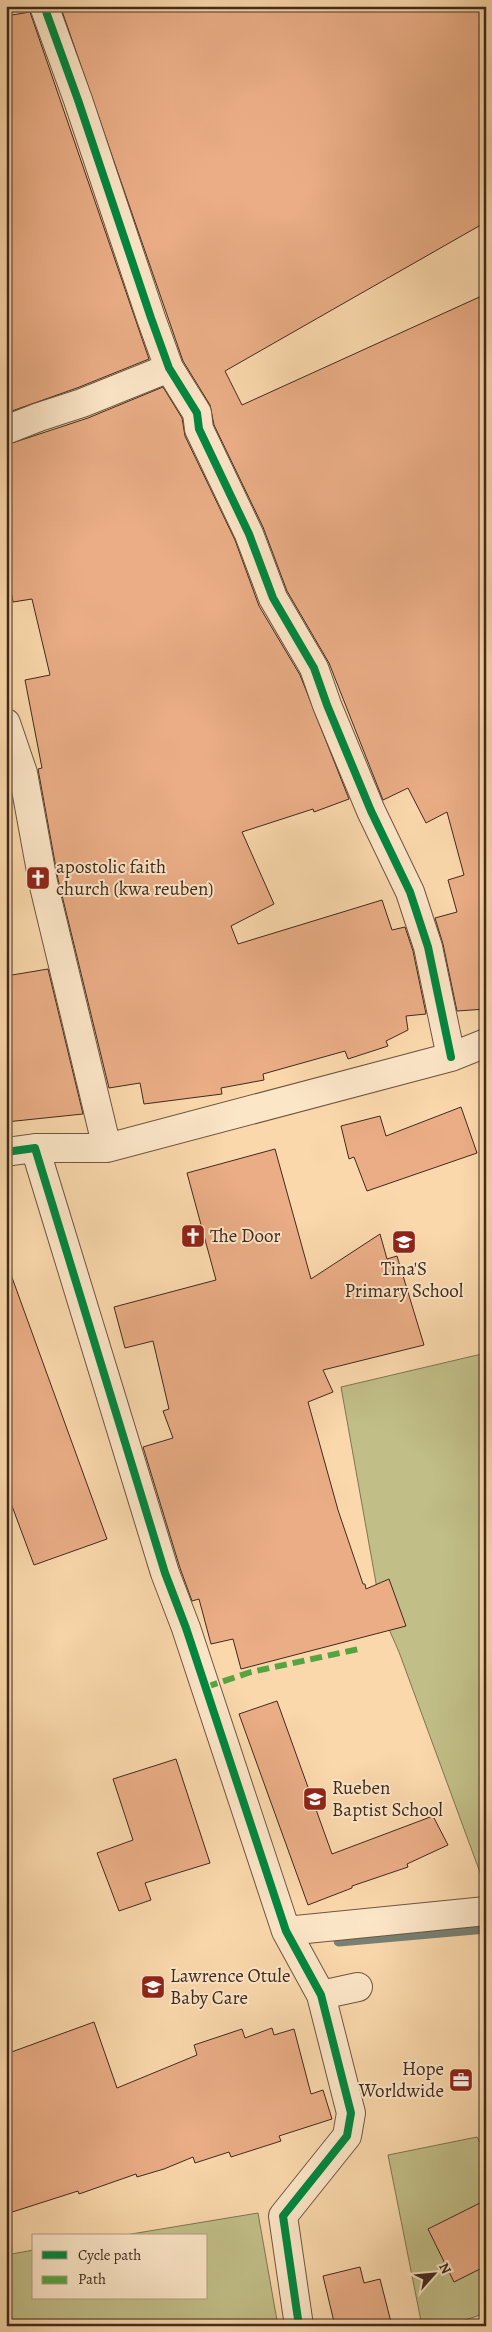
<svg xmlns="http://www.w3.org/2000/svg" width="492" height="2332" font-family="Alegreya,serif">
<rect width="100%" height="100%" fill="#fad8ab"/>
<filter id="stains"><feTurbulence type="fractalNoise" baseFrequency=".004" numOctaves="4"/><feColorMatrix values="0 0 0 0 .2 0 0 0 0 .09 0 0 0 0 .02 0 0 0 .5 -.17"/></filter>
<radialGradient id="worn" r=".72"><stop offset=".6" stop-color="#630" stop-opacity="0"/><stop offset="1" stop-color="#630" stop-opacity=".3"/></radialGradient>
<!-- green -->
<path fill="#c1be87" stroke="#807452" d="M486,1353V1886H485L399,1652L381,1611L341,1387Z
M477,2137L486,2153V2313L447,2326H422L388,2155Z
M258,2213L278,2326H6V2255L34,2250V2298H206V2236H119Z"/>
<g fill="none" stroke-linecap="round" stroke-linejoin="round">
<!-- stream -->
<path stroke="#788074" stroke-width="11" d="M339,1941L486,1928"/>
</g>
<!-- building -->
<path fill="#eaad86" stroke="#402a1e" d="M73,6H486V222L225,371L242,405L486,294V1009L457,1011L443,944L435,918L457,912L448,880L464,875L447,812L426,823L408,788L383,800L329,663L287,591L263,527L214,425L210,405L183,361L62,11Z
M30,12L149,359L77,388L6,413V16Z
M163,387L182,418L185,436L235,540L259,606L300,675L349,799L314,812L313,809L242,832L274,904L231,926L238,944L382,900L392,930L405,927L413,951L426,1014L406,1016L408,1030L386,1041L388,1046L348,1059L345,1051L263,1074L264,1080L221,1088L222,1094L144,1104L140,1083L109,1088L58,879L38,769L42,768L25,680L50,675L32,599L13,602L12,595L6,596V445L88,418Z
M48,969L83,1114L6,1122V976Z
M461,1107L477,1153L367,1191L354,1157L349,1159L341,1126L380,1116L386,1136Z
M275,1149L311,1279L380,1234L387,1259L397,1256L424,1345L323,1370L333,1392L308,1402L338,1510L363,1584H365L366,1589L389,1579L406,1626L241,1669L233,1639L211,1644L199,1599L192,1601L180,1568L143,1447L173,1438L163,1411L169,1409L153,1341L125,1348L114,1307L216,1280L187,1173Z
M10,1272L107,1539L34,1565L6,1490V1273Z
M277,1701L332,1854L433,1816L448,1845L407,1864L408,1867L352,1886V1888L308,1905L239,1714Z
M176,1759L210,1863L145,1883L151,1900L119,1911L97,1853L133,1840L113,1779Z
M94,2022L117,2088L197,2055L194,2045L242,2029L245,2038L272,2028L274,2035L294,2029L311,2094L323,2090L332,2119L279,2136L281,2141L231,2157L229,2152L195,2163L193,2157L164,2169L137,2177L136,2174L79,2194L78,2191L6,2214V2054Z
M486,2200V2266L454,2282L428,2229Z
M360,2267L364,2283L380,2279L392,2326H335L323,2276Z"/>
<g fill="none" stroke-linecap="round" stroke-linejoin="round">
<defs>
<path id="minor" d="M44,6L78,100L151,318L169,368L197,413L199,429L249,534L273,598L314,668L327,705L371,811L410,892L428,947L451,1057
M6,430L39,417L82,403L169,368
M6,723L23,773L43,882L107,1148
M35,1148H107L451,1057L486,1043
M6,1152L35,1148L165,1573L186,1628L286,1931L321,1995L351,2113L347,2136L283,2216L299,2326
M286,1931L486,1911
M321,1995L358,1987"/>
</defs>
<!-- minor casing -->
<use href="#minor" stroke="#6e5641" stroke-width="30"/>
<!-- minor -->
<use href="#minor" stroke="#fce6c8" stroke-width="28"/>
<!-- quiet -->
<path stroke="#54a441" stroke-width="6" stroke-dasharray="12 6" stroke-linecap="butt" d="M206,1687L251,1672L359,1649"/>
<defs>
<path id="cycleway" d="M44,6L78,100L151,318L169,368L197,413L199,429L249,534L273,598L314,668L327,705L371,811L410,892L428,947L451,1057
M6,1152L35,1148L165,1573L186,1628L286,1931L321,1995L351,2113L347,2136L283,2216L299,2326"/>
</defs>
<!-- cycleway casing -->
<use href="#cycleway" stroke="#fce6c8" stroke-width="11"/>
<!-- cycleway -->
<use href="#cycleway" stroke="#00873e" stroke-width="8"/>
</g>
<!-- icons -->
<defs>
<symbol id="church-square" viewBox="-11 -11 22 22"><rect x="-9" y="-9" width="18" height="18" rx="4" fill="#8f2418" stroke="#fce6c8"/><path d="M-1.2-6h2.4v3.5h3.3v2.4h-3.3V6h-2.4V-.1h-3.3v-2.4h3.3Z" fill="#fff"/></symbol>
<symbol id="school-square" viewBox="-11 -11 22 22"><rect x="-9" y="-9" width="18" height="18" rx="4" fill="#8f2418" stroke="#fce6c8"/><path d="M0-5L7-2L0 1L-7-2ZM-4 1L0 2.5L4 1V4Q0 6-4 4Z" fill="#fff"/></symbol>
<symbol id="office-square" viewBox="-11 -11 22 22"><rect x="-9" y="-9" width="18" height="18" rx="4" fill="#8f2418" stroke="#fce6c8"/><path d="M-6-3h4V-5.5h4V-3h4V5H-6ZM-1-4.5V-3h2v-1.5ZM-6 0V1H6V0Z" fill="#fff"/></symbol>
</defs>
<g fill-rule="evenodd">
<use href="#church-square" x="24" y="864" width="28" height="28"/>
<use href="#church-square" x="179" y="1222" width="28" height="28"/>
<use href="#school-square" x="390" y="1228" width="28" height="28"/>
<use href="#school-square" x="301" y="1785" width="28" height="28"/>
<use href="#school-square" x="139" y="1973" width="28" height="28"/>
<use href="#office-square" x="447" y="2066" width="28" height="28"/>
</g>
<g text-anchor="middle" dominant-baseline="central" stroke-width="4" stroke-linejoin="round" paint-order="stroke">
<!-- poi labels -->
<g font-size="19" fill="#402a1e" stroke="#fce6c8" text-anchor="start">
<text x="56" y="867">apostolic faith<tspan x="56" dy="22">church (kwa reuben)</tspan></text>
<text x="210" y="1236">The Door</text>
<text x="404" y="1269" text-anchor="middle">Tina'S<tspan x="404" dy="22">Primary School</tspan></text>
<text x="332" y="1788">Rueben<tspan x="332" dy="22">Baptist School</tspan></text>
<text x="170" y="1976">Lawrence Otule<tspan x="170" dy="22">Baby Care</tspan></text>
<text x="444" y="2069" text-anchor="end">Hope<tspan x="444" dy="22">Worldwide</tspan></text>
</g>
</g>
<!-- margin -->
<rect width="492" height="2332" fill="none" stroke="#fad8ab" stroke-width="25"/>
<rect x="8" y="8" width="477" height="2317" fill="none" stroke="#402a1e" stroke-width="2.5"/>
<rect x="12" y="12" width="467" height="2307" fill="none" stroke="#402a1e"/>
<!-- legend -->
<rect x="32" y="2234" width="175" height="65" fill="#fce6c8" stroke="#b19b84"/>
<rect x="42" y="2251" width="25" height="8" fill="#00873e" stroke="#b19b84"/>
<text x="78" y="2260" font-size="15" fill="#402a1e">Cycle path</text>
<rect x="42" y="2276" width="25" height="8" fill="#54a441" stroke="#b19b84"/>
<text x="78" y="2284" font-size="15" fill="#402a1e">Path</text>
<!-- north arrow -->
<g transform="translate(434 2274) rotate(63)" stroke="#fce6c8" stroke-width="4" paint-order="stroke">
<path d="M0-4L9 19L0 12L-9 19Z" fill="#402a1e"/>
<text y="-8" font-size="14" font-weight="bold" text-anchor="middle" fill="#402a1e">N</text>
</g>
<rect width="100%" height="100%" filter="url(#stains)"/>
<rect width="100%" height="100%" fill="url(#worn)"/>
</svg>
